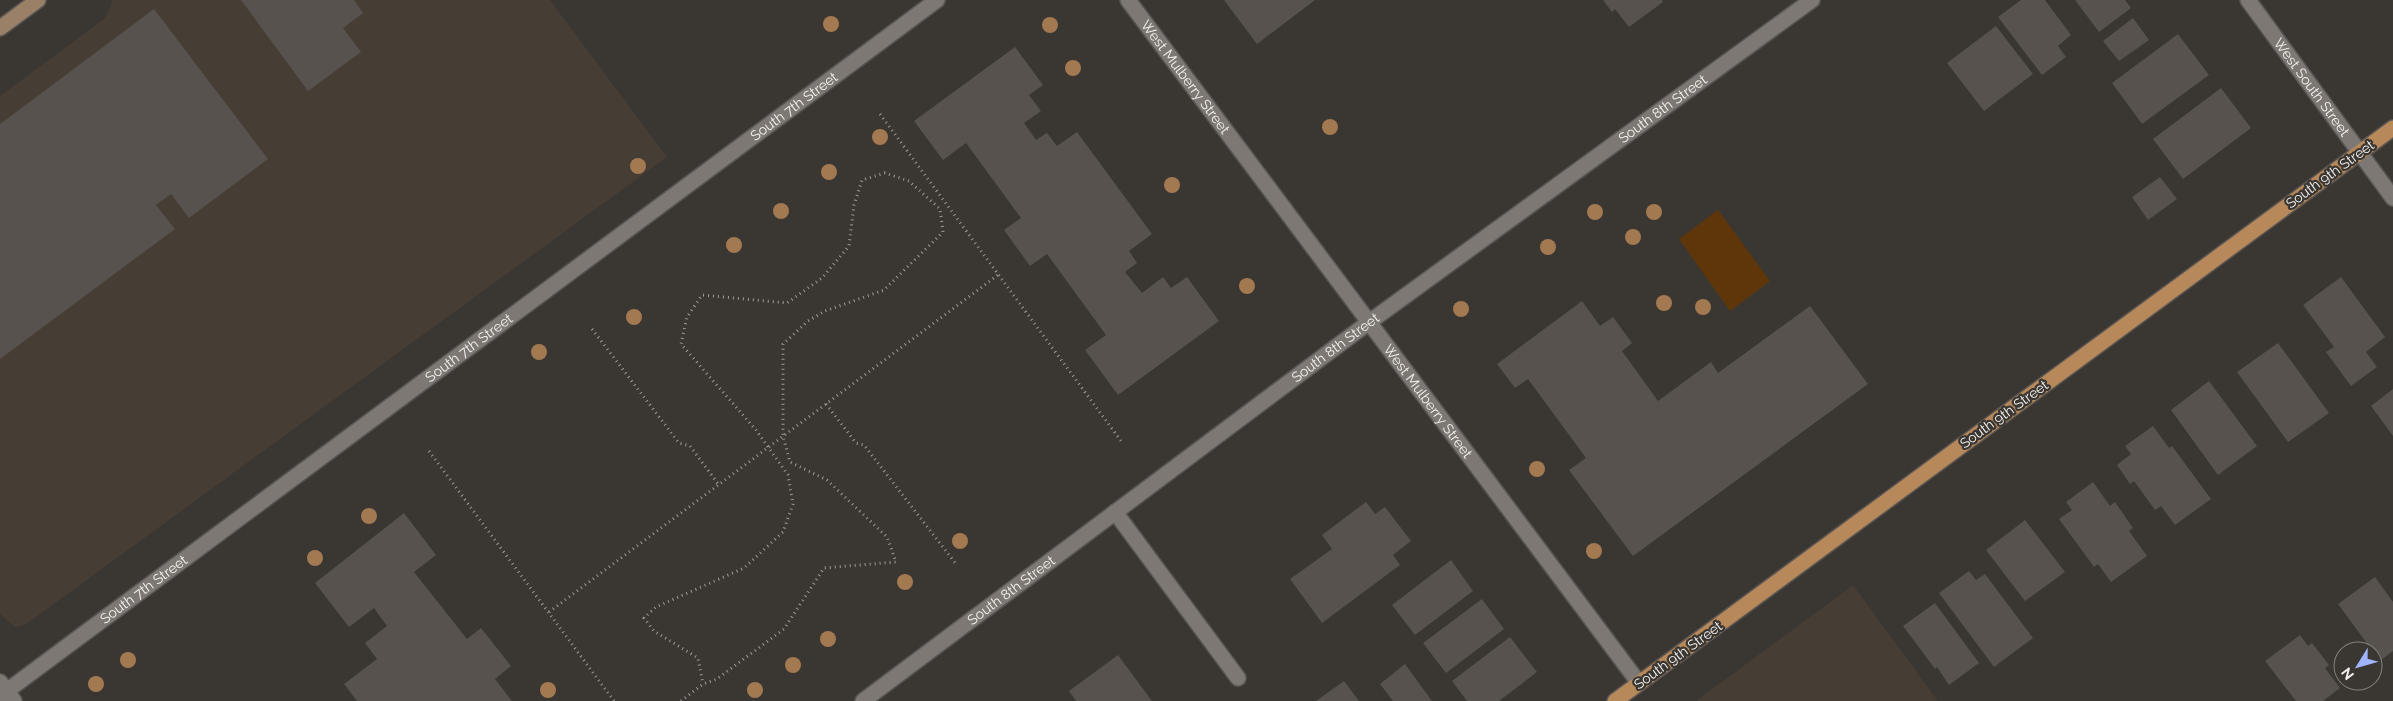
<svg xmlns="http://www.w3.org/2000/svg" width="2393" height="701" font-family="Raleway,sans-serif">
<rect width="100%" height="100%" fill="#3a3632"/>
<!-- built -->
<path fill="#463d34" d="M113,0H550L667,157L25,625L15,627L0,614V96L105,18Z
M1853,585L1938,701H1696Z"/>
<!-- green -->
<path fill="#5f360a" d="M1718,210L1770,281L1730,311L1679,239Z"/>
<!-- building -->
<path fill="#57524e" d="M241,0H354L363,13L343,28L361,52L308,91Z
M1224,0H1315L1257,44Z
M1603,0H1662L1663,2L1629,27L1615,9L1612,12Z
M2021,0H2045L2071,35L2058,46L2066,57L2042,75L1998,17Z
M2075,0H2125L2131,8L2099,32Z
M154,9L268,159L189,218L171,194L156,205L175,229L0,359V124Z
M2133,18L2149,40L2119,61L2103,41Z
M1996,26L2033,74L1984,111L1947,63Z
M2178,34L2209,75L2142,124L2112,83Z
M1015,47L1043,85L1029,95L1041,111L1024,123L1036,140L1047,133L1057,146L1077,132L1152,234L1129,251L1137,263L1125,272L1142,293L1163,277L1171,288L1187,277L1219,321L1118,395L1085,350L1106,335L1047,254L1030,266L1004,230L1021,218L966,143L943,160L914,121Z
M2221,88L2251,128L2183,179L2153,139Z
M2160,177L2177,199L2148,220L2132,197Z
M2341,277L2385,337L2366,352L2377,367L2351,386L2326,352L2334,347L2303,305Z
M1582,301L1600,326L1613,317L1632,343L1622,351L1658,401L1711,362L1718,373L1810,306L1868,384L1633,556L1569,470L1586,458L1528,379L1515,388L1497,364Z
M2278,343L2329,413L2288,442L2237,372Z
M2209,381L2257,446L2218,475L2171,410Z
M2393,389V436L2371,406Z
M2153,426L2169,448L2172,446L2211,499L2175,525L2161,506L2155,510L2134,481L2130,484L2117,465L2131,454L2125,446Z
M2093,482L2110,506L2115,502L2133,528L2129,531L2147,556L2111,582L2098,564L2094,567L2059,519L2072,510L2066,502Z
M1366,502L1375,514L1385,507L1411,541L1393,555L1400,565L1322,623L1290,579L1332,549L1322,535Z
M404,513L436,555L414,572L467,639L481,628L511,666L495,679L512,701H357L344,684L377,659L365,643L387,626L374,608L349,627L315,583Z
M2025,520L2065,572L2025,601L1986,550Z
M1451,560L1473,591L1415,635L1392,605Z
M1969,571L1976,580L1985,574L2033,638L1994,667L1939,593Z
M2375,577L2393,602V651L2380,661L2338,604Z
M1482,599L1504,629L1446,673L1423,643Z
M1935,603L1979,663L1949,685L1937,667L1935,669L1903,626Z
M2300,635L2308,646L2312,643L2329,665L2325,668L2340,688L2323,701H2296L2265,661Z
M1510,637L1537,672L1499,701H1467L1452,681Z
M1118,655L1152,701H1076L1069,691Z
M1405,664L1432,701H1393L1380,684Z
M1344,681L1359,701H1316Z"/>
<g fill="none" stroke-linecap="round" stroke-linejoin="round">
<defs>
<path id="service" d="M1115,512L1238,678"/>
<g id="minor">
<path id="s1" d="M1128,0L1639,683"/>
<path d="M0,682L14,701"/>
<path id="s2" d="M0,696L937,0"/>
<path id="s3" d="M863,701L1368,323L1812,0"/>
</g>
<g id="tertiary">
<path id="s4" d="M2248,0L2393,198"/>
</g>
<path id="secondary" d="M0,28L38,0"/>
<path id="primary" d="M1615,701L2393,128"/>
</defs>
<!-- service casing -->
<use href="#service" stroke="#585451" stroke-width="18"/>
<!-- minor casing -->
<use href="#minor" stroke="#585451" stroke-width="18"/>
<!-- tertiary casing -->
<use href="#tertiary" stroke="#585451" stroke-width="18"/>
<!-- secondary casing -->
<use href="#secondary" stroke="#585451" stroke-width="18"/>
<!-- primary casing -->
<use href="#primary" stroke="#585451" stroke-width="18"/>
<!-- path -->
<path stroke="#9f9b98" stroke-width="3" stroke-dasharray="1 4" stroke-linecap="butt" d="M880,114L1121,441
M592,329L679,443L690,446L719,485
M826,404L856,443L864,445L956,564
M429,451L614,701
M549,612L998,275
M681,701L703,684L717,679L784,629L824,568L896,562L887,537L827,480L790,462L783,436V344L808,321L825,311L884,290L943,232L940,209L909,181L885,173L862,180L854,205L849,246L822,278L787,303L702,295L687,317L681,344L756,430L788,475L793,504L783,532L744,568L656,607L644,618L654,631L698,658L703,684"/>
<!-- service -->
<use href="#service" stroke="#7d7873" stroke-width="15"/>
<!-- minor -->
<use href="#minor" stroke="#7d7873" stroke-width="15"/>
<!-- tertiary -->
<use href="#tertiary" stroke="#7d7873" stroke-width="15"/>
<!-- secondary -->
<use href="#secondary" stroke="#9a8066" stroke-width="15"/>
<!-- primary -->
<use href="#primary" stroke="#b78859" stroke-width="15"/>
</g>
<!-- trees -->
<g fill="#a37951">
<circle cx="831" cy="24" r="8"/>
<circle cx="1050" cy="25" r="8"/>
<circle cx="1073" cy="68" r="8"/>
<circle cx="1330" cy="127" r="8"/>
<circle cx="880" cy="137" r="8"/>
<circle cx="638" cy="166" r="8"/>
<circle cx="829" cy="172" r="8"/>
<circle cx="1172" cy="185" r="8"/>
<circle cx="781" cy="211" r="8"/>
<circle cx="1595" cy="212" r="8"/>
<circle cx="1654" cy="212" r="8"/>
<circle cx="1633" cy="237" r="8"/>
<circle cx="734" cy="245" r="8"/>
<circle cx="1548" cy="247" r="8"/>
<circle cx="1247" cy="286" r="8"/>
<circle cx="1664" cy="303" r="8"/>
<circle cx="1703" cy="307" r="8"/>
<circle cx="1461" cy="309" r="8"/>
<circle cx="634" cy="317" r="8"/>
<circle cx="539" cy="352" r="8"/>
<circle cx="1537" cy="469" r="8"/>
<circle cx="369" cy="516" r="8"/>
<circle cx="960" cy="541" r="8"/>
<circle cx="1594" cy="551" r="8"/>
<circle cx="315" cy="558" r="8"/>
<circle cx="905" cy="582" r="8"/>
<circle cx="828" cy="639" r="8"/>
<circle cx="128" cy="660" r="8"/>
<circle cx="793" cy="665" r="8"/>
<circle cx="96" cy="684" r="8"/>
<circle cx="548" cy="690" r="8"/>
<circle cx="755" cy="690" r="8"/>
</g>
<g text-anchor="middle" dominant-baseline="central" stroke-width="4.5" stroke-linejoin="round" paint-order="stroke">
<!-- street labels -->
<g font-size="14" fill="#f4f1ee" stroke="#3a3632">
<text stroke="none"><textPath href="#s1" startOffset="96">West Mulberry Street</textPath></text>
<text stroke="none"><textPath href="#s4" startOffset="108">West South Street</textPath></text>
<text stroke="none"><textPath href="#s2" startOffset="989">South 7th Street</textPath></text>
<text stroke="none"><textPath href="#s3" startOffset="995">South 8th Street</textPath></text>
<text transform="translate(2330 174) rotate(-36)">South 9th Street</text>
<text stroke="none"><textPath href="#s3" startOffset="590">South 8th Street</textPath></text>
<text stroke="none"><textPath href="#s2" startOffset="584">South 7th Street</textPath></text>
<text stroke="none"><textPath href="#s1" startOffset="501">West Mulberry Street</textPath></text>
<text transform="translate(2004 414) rotate(-36)">South 9th Street</text>
<text stroke="none"><textPath href="#s2" startOffset="179">South 7th Street</textPath></text>
<text stroke="none"><textPath href="#s3" startOffset="185">South 8th Street</textPath></text>
<text transform="translate(1678 655) rotate(-36)">South 9th Street</text>
</g>
</g>
<!-- north arrow -->
<g transform="translate(2358 666) rotate(233)"><circle r="24" fill="#3a3632" stroke="#84817d"/>
<path d="M0-4L9 19L0 12L-9 19Z" fill="#a0b3fd"/>
<text y="-8" font-size="14" font-weight="bold" text-anchor="middle" fill="#f4f1ee">N</text>
</g>
</svg>
